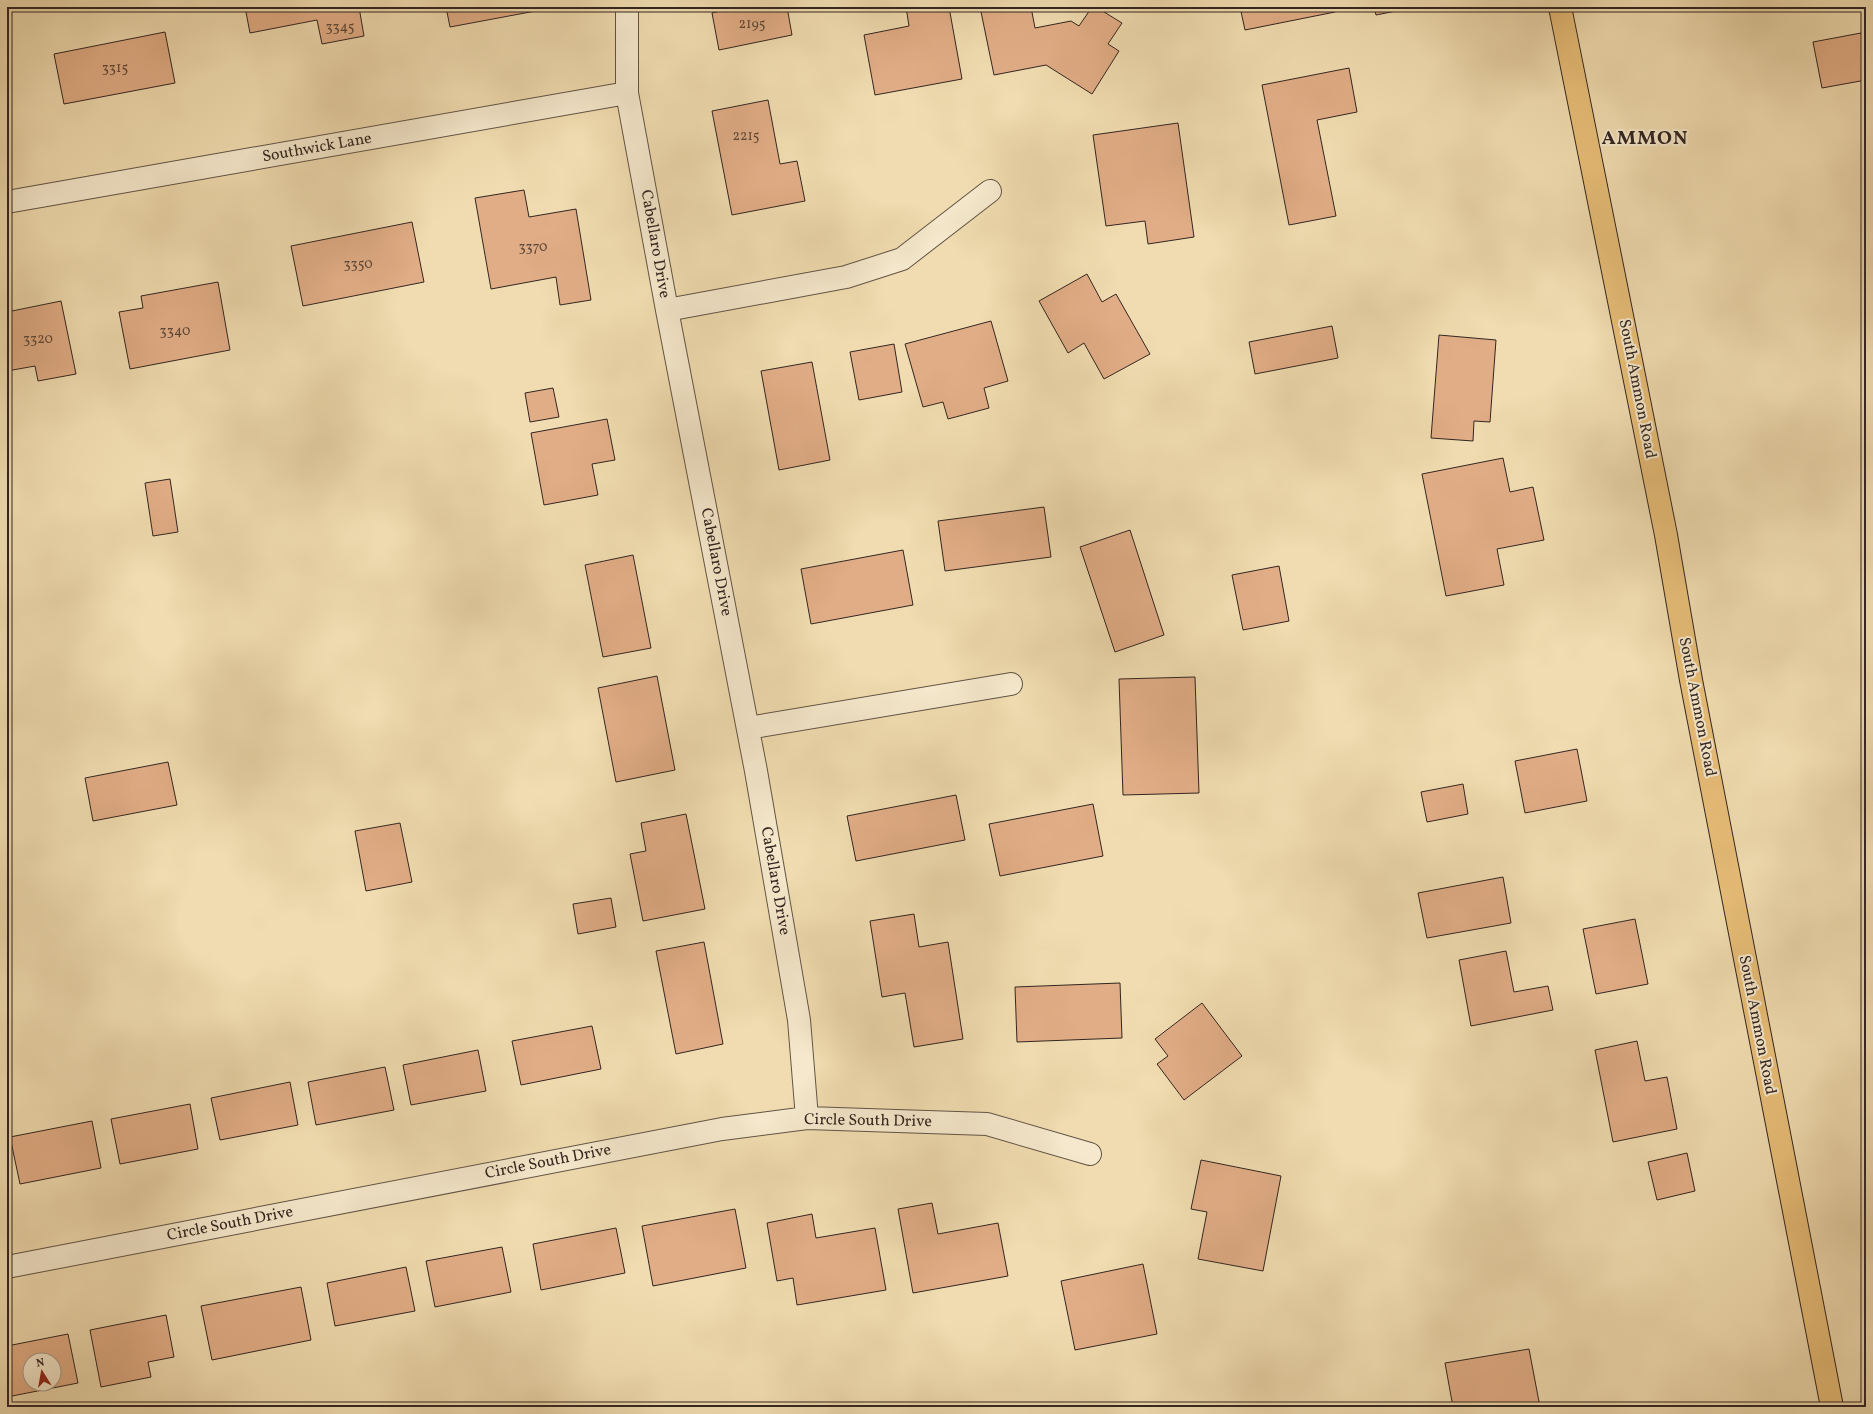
<svg xmlns="http://www.w3.org/2000/svg" width="1873" height="1414" font-family="Vollkorn,serif">
<rect width="100%" height="100%" fill="#f0dcb0"/>
<filter id="stains"><feTurbulence type="fractalNoise" baseFrequency=".005" numOctaves="4"/><feColorMatrix values="0 0 0 0 .2 0 0 0 0 .09 0 0 0 0 .02 0 0 0 .5 -.17"/></filter>
<radialGradient id="worn" r=".72"><stop offset=".6" stop-color="#630" stop-opacity="0"/><stop offset="1" stop-color="#630" stop-opacity=".3"/></radialGradient>
<!-- building -->
<path fill="#e1ad86" stroke="#322621" fill-rule="evenodd" d="M245,7H359L364,36L322,44L317,20L250,33Z
M446,7H557L450,27Z
M728,7H787L792,35L719,50L712,13L728,9Z
M906,7H949L962,79L875,95L864,35L909,26Z
M980,7H1031L1035,28L1071,21L1079,26L1092,7H1096L1122,23L1108,44L1119,51L1092,94L1046,65L994,75Z
M1240,7H1334L1335,12L1245,30Z
M1374,7H1416L1376,15Z
M165,32L175,83L64,104L54,54Z
M1861,33L1866,60V80L1822,88L1813,42Z
M1349,68L1357,112L1317,120L1336,216L1289,225L1262,85Z
M768,100L780,164L797,161L805,201L732,215L712,111Z
M1178,123L1194,237L1148,244L1145,221L1106,226L1093,135Z
M524,190L529,217L576,209L591,300L560,305L556,277L491,289L475,198Z
M412,222L424,282L303,306L291,246Z
M1087,274L1102,302L1116,294L1150,354L1104,379L1084,343L1068,353L1039,301Z
M218,282L230,350L130,369L119,312L143,308L141,296Z
M61,301L76,374L38,381L35,366L7,371V312Z
M991,321L1008,381L984,388L989,408L948,419L943,402L923,407L905,344Z
M1332,326L1338,358L1255,374L1249,342Z
M1439,335L1496,340L1490,422L1474,421L1473,441L1431,438Z
M894,344L902,392L859,400L850,352Z
M812,362L830,460L779,470L761,371Z
M553,388L559,417L530,422L525,393Z
M607,419L615,460L592,464L598,495L544,505L531,433Z
M1503,458L1510,492L1533,487L1544,540L1497,549L1504,585L1446,596L1422,474Z
M170,479L178,532L153,536L145,483Z
M1044,507L1051,557L945,571L938,521Z
M1130,530L1164,635L1115,652L1080,547Z
M903,550L913,605L811,624L801,569Z
M633,555L651,648L603,657L585,565Z
M1279,566L1289,621L1243,630L1232,575Z
M657,676L675,770L616,782L598,688Z
M1195,677L1199,793L1123,795L1119,679Z
M1577,749L1587,801L1525,813L1515,761Z
M168,762L177,805L93,821L85,778Z
M1463,784L1468,814L1427,822L1421,792Z
M956,795L965,840L856,861L847,816Z
M1093,804L1103,856L1000,876L989,824Z
M686,814L705,909L643,921L630,854L646,851L641,823Z
M400,823L412,882L366,891L355,831Z
M1503,877L1511,923L1427,938L1418,893Z
M611,898L616,927L578,934L573,904Z
M914,914L919,947L948,942L963,1039L914,1047L905,993L882,997L870,921Z
M1635,919L1648,984L1596,994L1583,929Z
M704,942L723,1044L676,1054L656,951Z
M1506,951L1514,992L1548,986L1553,1010L1471,1026L1459,960Z
M1120,983L1122,1038L1017,1042L1015,987Z
M1202,1003L1242,1056L1184,1100L1157,1064L1168,1056L1155,1039Z
M592,1026L601,1069L521,1085L512,1041Z
M1637,1041L1645,1081L1667,1077L1677,1129L1613,1142L1595,1050Z
M478,1050L486,1091L411,1105L403,1065Z
M385,1067L394,1110L316,1125L308,1082Z
M290,1082L298,1125L220,1140L211,1098Z
M190,1104L198,1149L120,1164L111,1119Z
M92,1121L101,1168L20,1184L10,1137Z
M1687,1153L1695,1191L1657,1200L1648,1162Z
M1201,1160L1281,1176L1263,1271L1198,1259L1207,1212L1191,1209Z
M932,1203L938,1234L998,1223L1008,1276L913,1293L898,1209Z
M735,1209L746,1268L653,1286L642,1226Z
M812,1214L816,1238L875,1228L886,1290L797,1305L793,1278L777,1281L767,1223Z
M616,1228L625,1273L541,1290L533,1244Z
M502,1247L511,1292L435,1307L426,1261Z
M1143,1264L1157,1334L1075,1350L1061,1281Z
M406,1267L415,1311L335,1326L327,1283Z
M301,1287L311,1340L212,1360L201,1306Z
M166,1315L174,1357L148,1362L151,1377L101,1387L90,1330Z
M68,1334L78,1383L7,1397V1346ZM30,1360H54V1384H30Z
M1529,1349L1540,1407H1453L1445,1363Z"/>
<g fill="none" stroke-linecap="round" stroke-linejoin="round">
<defs>
<path id="minor" d="M627,7V93L667,310L756,771L799,1020L807,1118
M7,202L627,93
M667,310L846,277L902,259L990,191
M748,728L1011,684
M7,1267L722,1129L807,1118L987,1124L1090,1154"/>
<path id="major" d="M1560,7L1666,535L1691,680L1832,1407"/>
</defs>
<!-- minor casing -->
<use href="#minor" stroke="#625445" stroke-width="24"/>
<!-- major casing -->
<use href="#major" stroke="#322621" stroke-width="24"/>
<!-- minor -->
<use href="#minor" stroke="#f5e8cc" stroke-width="22"/>
<!-- major -->
<use href="#major" stroke="#e8be78" stroke-width="22"/>
</g>
<g text-anchor="middle" dominant-baseline="central" stroke-width="4" stroke-linejoin="round" paint-order="stroke">
<!-- number labels -->
<g font-size="14" fill="#5e483a">
<text x="752" y="24">2195</text>
<text x="340" y="27">3345</text>
<text x="115" y="68">3315</text>
<text x="746" y="136">2215</text>
<text x="533" y="247">3370</text>
<text x="358" y="264">3350</text>
<text x="175" y="331">3340</text>
<text x="38" y="339">3320</text>
</g>
<!-- street labels -->
<g font-size="16" fill="#322621" stroke="#f5e8cc">
<text transform="translate(317 148) rotate(-10)">Southwick Lane</text>
<text transform="translate(655 244) rotate(80)">Cabellaro Drive</text>
<text transform="translate(1637 389) rotate(79)">South Ammon Road</text>
<text transform="translate(716 562) rotate(79)">Cabellaro Drive</text>
<text transform="translate(1697 707) rotate(79)">South Ammon Road</text>
<text transform="translate(775 881) rotate(80)">Cabellaro Drive</text>
<text transform="translate(1757 1025) rotate(79)">South Ammon Road</text>
<text transform="translate(868 1121) rotate(1)">Circle South Drive</text>
<text transform="translate(548 1162) rotate(-11)">Circle South Drive</text>
<text transform="translate(230 1224) rotate(-11)">Circle South Drive</text>
</g>
<!-- district labels -->
<g font-size="20" font-weight="bold" letter-spacing="1" fill="#322621" stroke="#f5e8cc">
<text x="1645" y="139">AMMON</text>
</g>
</g>
<!-- margin -->
<rect width="1873" height="1414" fill="none" stroke="#f0dcb0" stroke-width="24"/>
<rect x="8" y="8" width="1857" height="1398" fill="none" stroke="#322621" stroke-width="2"/>
<rect x="12" y="12" width="1849" height="1390" fill="none" stroke="#322621"/>
<!-- north arrow -->
<g transform="translate(42 1372) rotate(349)"><circle r="19" fill="#f5e8cc" stroke="#a79a88"/>
<path d="M0-3L7 15L0 10L-7 15Z" fill="#8f2418"/>
<text y="-6" font-size="11" font-weight="bold" text-anchor="middle" fill="#322621">N</text>
</g>
<rect width="100%" height="100%" filter="url(#stains)"/>
<rect width="100%" height="100%" fill="url(#worn)"/>
</svg>
